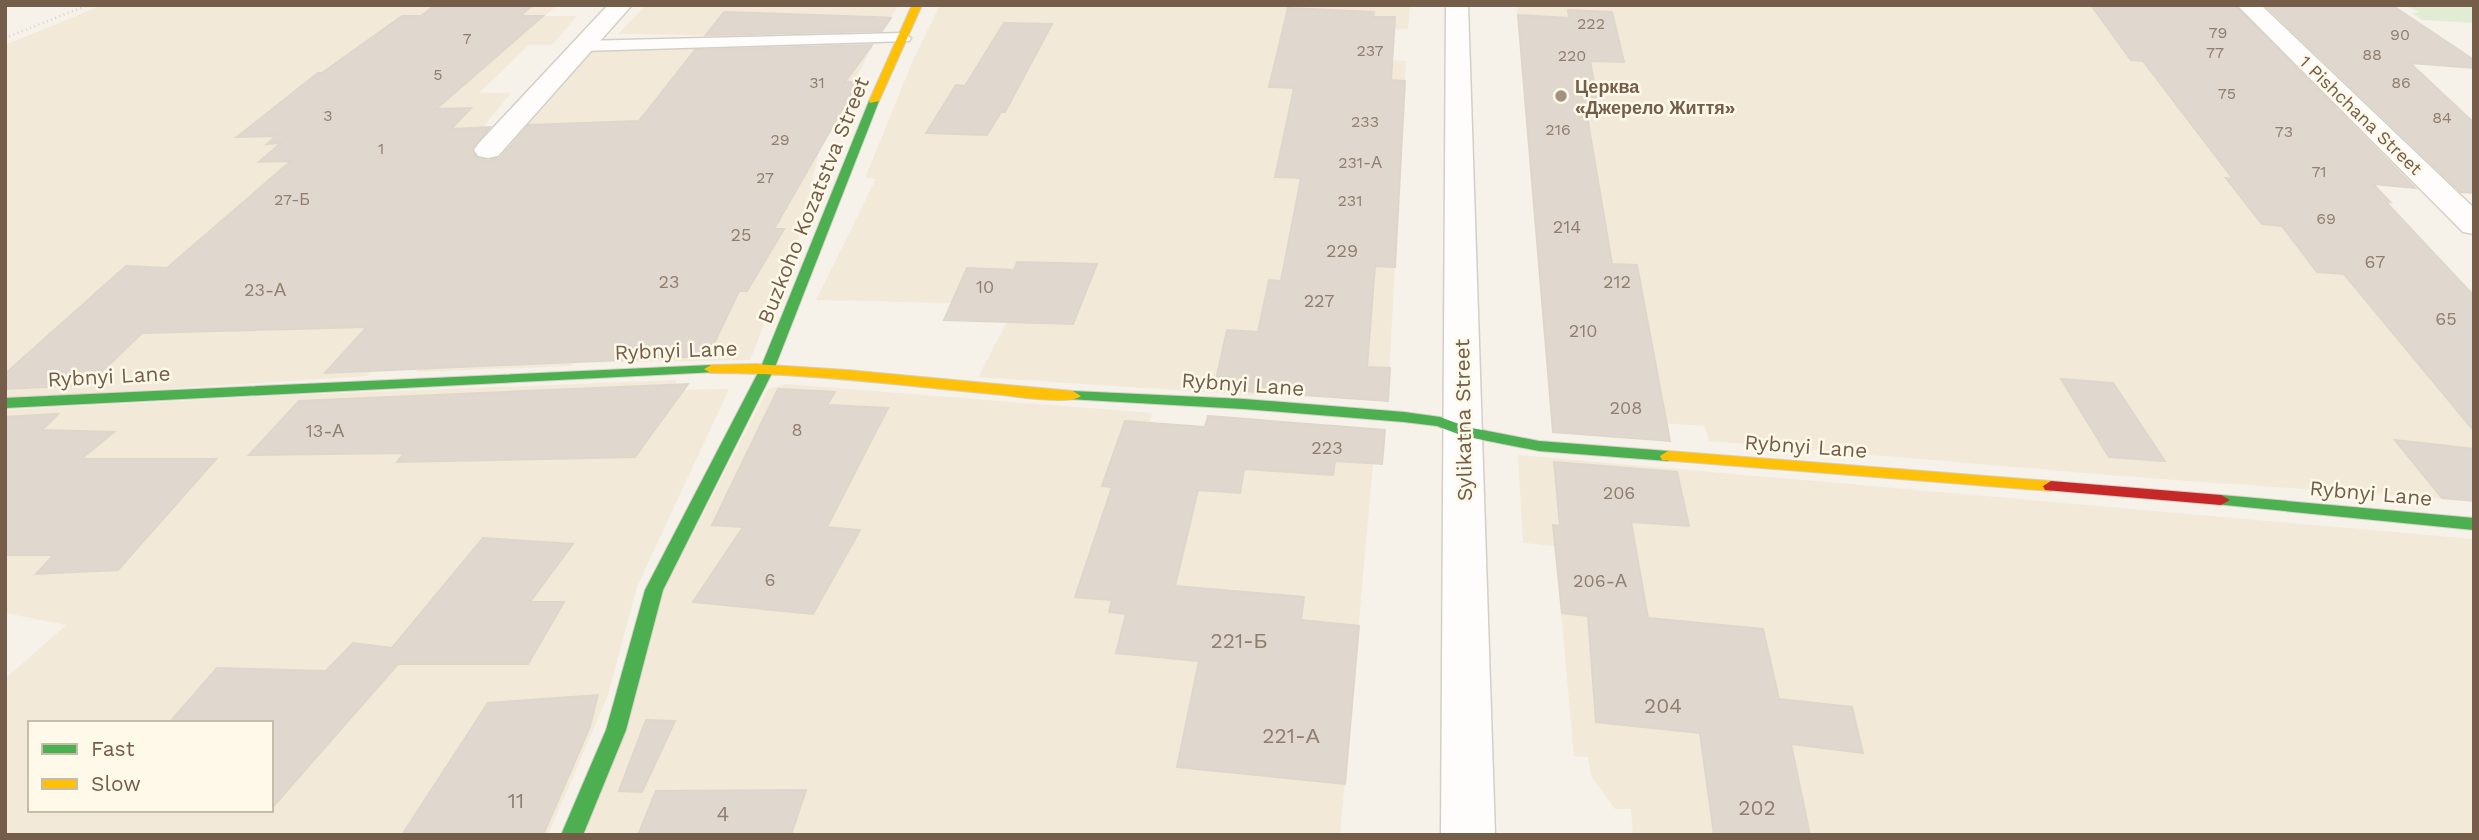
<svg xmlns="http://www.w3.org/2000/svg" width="2479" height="840" font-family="'Work Sans',sans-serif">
<rect width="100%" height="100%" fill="#f6f2e9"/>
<!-- residential -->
<path fill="#f2e9d9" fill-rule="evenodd" d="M103,5H557L545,16H577L552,45H529L479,93H511L457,159L501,157L533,113L594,48L872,47L819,150L802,229L750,360L573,363L571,366L416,372L423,364H377L367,376L5,399V45Z
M646,5H899L880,32L774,31L770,36L618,34Z
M940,5H1410L1408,29H1394L1392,60L1406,61L1388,396L1265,388L1264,396L978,377L1007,322L951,303L816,300L876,179L865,178L914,58Z
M1517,5H2204L2390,202H2385L2465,287L2474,290V501L2119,476L1709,441L1705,426L1551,415Z
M677,380L672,390L729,389L637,587L608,695L548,835H5V679L66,625L5,613V410L295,395ZM30,723H271V810H30Z
M786,384L1152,413L1149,423L1272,433L1385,434L1382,464H1373L1340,835H580L660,597L768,389Z
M1518,455L2474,539V835H1633L1631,809H1615L1591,776L1588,757L1574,756L1555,546L1523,543Z"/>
<!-- green -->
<path fill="#e0edd4" d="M2403,5H2474V23L2422,20L2412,13L2420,12Z"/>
<!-- building -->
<path fill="#e0d8ce" stroke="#dfd6cb" stroke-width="2" d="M435,5H533L520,16H543L436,109L471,108L451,129L490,127L472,149L476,157L487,161L500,158L529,125L639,121L695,50L872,45L845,82H858L774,229H784L747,291H739L708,356L325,373L367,327L142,333L88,385L5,389V374L126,266L167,268L291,161L259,162L281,143L267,144L276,136L237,137L318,73H322L402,16H421Z
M2091,5H2234L2415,188L2373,184L2390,202L2385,201L2474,296V431L2344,274L2317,272L2282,226L2262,224L2226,178L2233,179L2143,61L2131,60Z
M2265,5L2393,6L2474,60V68L2410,63L2474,123V193L2461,192Z
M1288,8L1374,12L1373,17H1395L1391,80L1405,81L1395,267L1375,266L1367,367L1390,368L1388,401L1214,389L1227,330L1258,332L1269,280L1281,281L1301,178L1275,177L1294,88L1269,87Z
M1568,10L1612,12L1624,62L1590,61L1598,104H1585L1612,264L1637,265L1670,441L1553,432L1518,15L1569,18Z
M724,12L874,17L891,18L882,31L706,35Z
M1004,23L1052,24L1005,112H1001L987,135L926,133L956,85L965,86Z
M1017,262L1097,264L1073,324L944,320L967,268L1014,270Z
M2061,379L2113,383L2165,461L2109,457Z
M688,384L635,457L397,462L404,453L249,455L299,401Z
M778,389L835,392L827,405L888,408L827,527L860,530L813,614L693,602L743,527L712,525Z
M58,414L42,430L114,432L81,459H216L118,570L36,574L54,555H5V417Z
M1208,416L1385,430L1382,464L1335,461L1333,475L1244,469L1240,493L1198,490L1175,586L1304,597L1301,620L1359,626L1345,784L1177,767L1199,661L1116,653L1126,614L1109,612L1112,600L1075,597L1112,487L1102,486L1125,421L1205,427Z
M2395,440L2474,449V501L2442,498Z
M1554,462L1677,472L1689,526L1631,522L1648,618L1763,629L1779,699L1852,707L1863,753L1791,744L1810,835H1714L1700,733L1596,722L1588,616L1562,613L1553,525L1560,526Z
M483,538L573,544L530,602H564L528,664H398L271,809V723H169L217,668L326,671L353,643L392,648Z
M598,695L589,729L543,835H402L488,703Z
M646,720L675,721L642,792L619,791Z
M806,790L791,835H638L656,791Z"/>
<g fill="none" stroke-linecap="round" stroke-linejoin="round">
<defs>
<path id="lane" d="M903,33L911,38L909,41L582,51L574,46L582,41Z"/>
<path id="street" d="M608,5H632L498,156L488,158L478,156L474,150L478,144Z
M1446,5H1468L1495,835H1441Z
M2237,5H2261L2474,208V234L2463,232Z"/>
<path id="fast" d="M874,98L879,101L775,367L663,590L626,730L583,835H561L606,730L645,590L761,367L869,101Z
M711,365L716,366L718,369L716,372L5,408V398Z
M1073,391L1244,399L1404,412L1440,417L1467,427L1539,441L1668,451L1676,456L1668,461L1539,451L1463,436L1437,426L1404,422L1244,409L1068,399L1065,396L1068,393Z
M2221,495L2474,518V530L2215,504L2212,500L2215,496Z"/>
<path id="slow" d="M912,5H922L879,101L870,103L869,101Z
M756,364L847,370L1073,391L1081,396C1071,405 1018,397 1003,395C905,386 809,373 711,373L704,369L711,365Z
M1668,451L2051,481L2059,486L2051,491L1662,460L1660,456Z"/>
<path id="jam" d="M2051,481L2221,495L2230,500L2221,505L2045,490L2043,486Z"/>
</defs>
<!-- lane casing -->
<use href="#lane" stroke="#d4cfc6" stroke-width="3"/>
<!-- street casing -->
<use href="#street" stroke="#d4cfc6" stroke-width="3"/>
<!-- fast casing -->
<use href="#fast" stroke="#d5cfc6" stroke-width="2"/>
<!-- slow casing -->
<use href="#slow" stroke="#d5cfc6" stroke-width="2"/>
<!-- jam casing -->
<use href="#jam" stroke="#d5cfc6" stroke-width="2"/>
<!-- path -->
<path stroke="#d8d0c9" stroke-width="2.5" stroke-dasharray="1 3.5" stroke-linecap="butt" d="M5,38L88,5"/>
<!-- lane -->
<use href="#lane" fill="#fefdfc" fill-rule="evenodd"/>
<!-- street -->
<use href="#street" fill="#fefdfc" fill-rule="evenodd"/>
<!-- fast -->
<use href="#fast" fill="#4caf50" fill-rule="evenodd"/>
<!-- slow -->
<use href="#slow" fill="#ffc107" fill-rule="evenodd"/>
<!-- jam -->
<use href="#jam" fill="#c62828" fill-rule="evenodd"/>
</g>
<!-- markers -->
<circle fill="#a29181" stroke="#fff9e9" stroke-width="2.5" cx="1561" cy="96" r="7"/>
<g text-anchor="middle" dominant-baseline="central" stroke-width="5" stroke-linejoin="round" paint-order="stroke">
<!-- far-number labels -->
<g font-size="16" fill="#917e6d">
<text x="1591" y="23">222</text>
<text x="2218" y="32">79</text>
<text x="2400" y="34">90</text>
<text x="467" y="38">7</text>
<text x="1370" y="50">237</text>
<text x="2215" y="52">77</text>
<text x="2372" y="54">88</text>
<text x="1572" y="55">220</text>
<text x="438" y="74">5</text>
<text x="817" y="82">31</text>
<text x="2401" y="82">86</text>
<text x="2227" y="93">75</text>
<text x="328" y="115">3</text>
<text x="2442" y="117">84</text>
<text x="1365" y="121">233</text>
<text x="1558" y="129">216</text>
<text x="2284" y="131">73</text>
<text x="780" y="139">29</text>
<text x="381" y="148">1</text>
<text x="1360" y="162">231-А</text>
<text x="2319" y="171">71</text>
<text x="765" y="177">27</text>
<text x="292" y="199">27-Б</text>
<text x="1350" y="200">231</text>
<text x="2326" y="218">69</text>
</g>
<!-- far-poi labels -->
<g font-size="18" font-weight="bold" fill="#745d49" stroke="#fff9e9" text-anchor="start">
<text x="1575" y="86">Церква<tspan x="1575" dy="21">«Джерело Життя»</tspan></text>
</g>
<!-- far-street labels -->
<g font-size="18" fill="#745d49" stroke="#fff9e9">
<text transform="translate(2361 115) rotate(44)">1 Pishchana Street</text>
</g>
<!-- number labels -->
<g font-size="18" fill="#917e6d">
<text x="1567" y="226">214</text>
<text x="741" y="234">25</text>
<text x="1342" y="250">229</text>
<text x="2375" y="261">67</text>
<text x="669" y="281">23</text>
<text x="1617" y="281">212</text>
<text x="985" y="286">10</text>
<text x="265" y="289">23-А</text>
<text x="1319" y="300">227</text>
<text x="2446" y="318">65</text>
<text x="1583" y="330">210</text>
<text x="1626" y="407">208</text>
<text x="797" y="429">8</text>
<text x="325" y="430">13-А</text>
<text x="1327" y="447">223</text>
<text x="1619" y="492">206</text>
<text x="770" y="579">6</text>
<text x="1600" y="580">206-А</text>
</g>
<!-- street labels -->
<g font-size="21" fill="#745d49" stroke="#fff9e9">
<text transform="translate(813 200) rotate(-68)">Buzkoho Kozatstva Street</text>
<text transform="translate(676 350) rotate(-2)">Rybnyi Lane</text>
<text transform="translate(109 376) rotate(-3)">Rybnyi Lane</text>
<text transform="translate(1243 384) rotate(4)">Rybnyi Lane</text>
<text transform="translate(1463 420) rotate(-91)">Sylikatna Street</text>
<text transform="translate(1806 446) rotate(4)">Rybnyi Lane</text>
<text transform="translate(2371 493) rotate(5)">Rybnyi Lane</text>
</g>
<!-- near-number labels -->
<g font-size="21" fill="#917e6d">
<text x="1239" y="640">221-Б</text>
<text x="1663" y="705">204</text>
<text x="1291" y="735">221-А</text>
<text x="516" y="800">11</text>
<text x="1757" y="807">202</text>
<text x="723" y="813">4</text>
</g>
</g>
<!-- border -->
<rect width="2479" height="840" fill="none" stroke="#745d49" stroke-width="14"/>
<!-- legend -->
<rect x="28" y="721" width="245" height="91" fill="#fff9e9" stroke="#c7bba9" stroke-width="2"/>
<rect x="42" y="744" width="35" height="10" fill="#4caf50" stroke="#c7bba9" stroke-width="2"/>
<text x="91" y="756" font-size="21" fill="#745d49">Fast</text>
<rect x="42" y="779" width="35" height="10" fill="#ffc107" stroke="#c7bba9" stroke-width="2"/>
<text x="91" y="791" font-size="21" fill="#745d49">Slow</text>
</svg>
